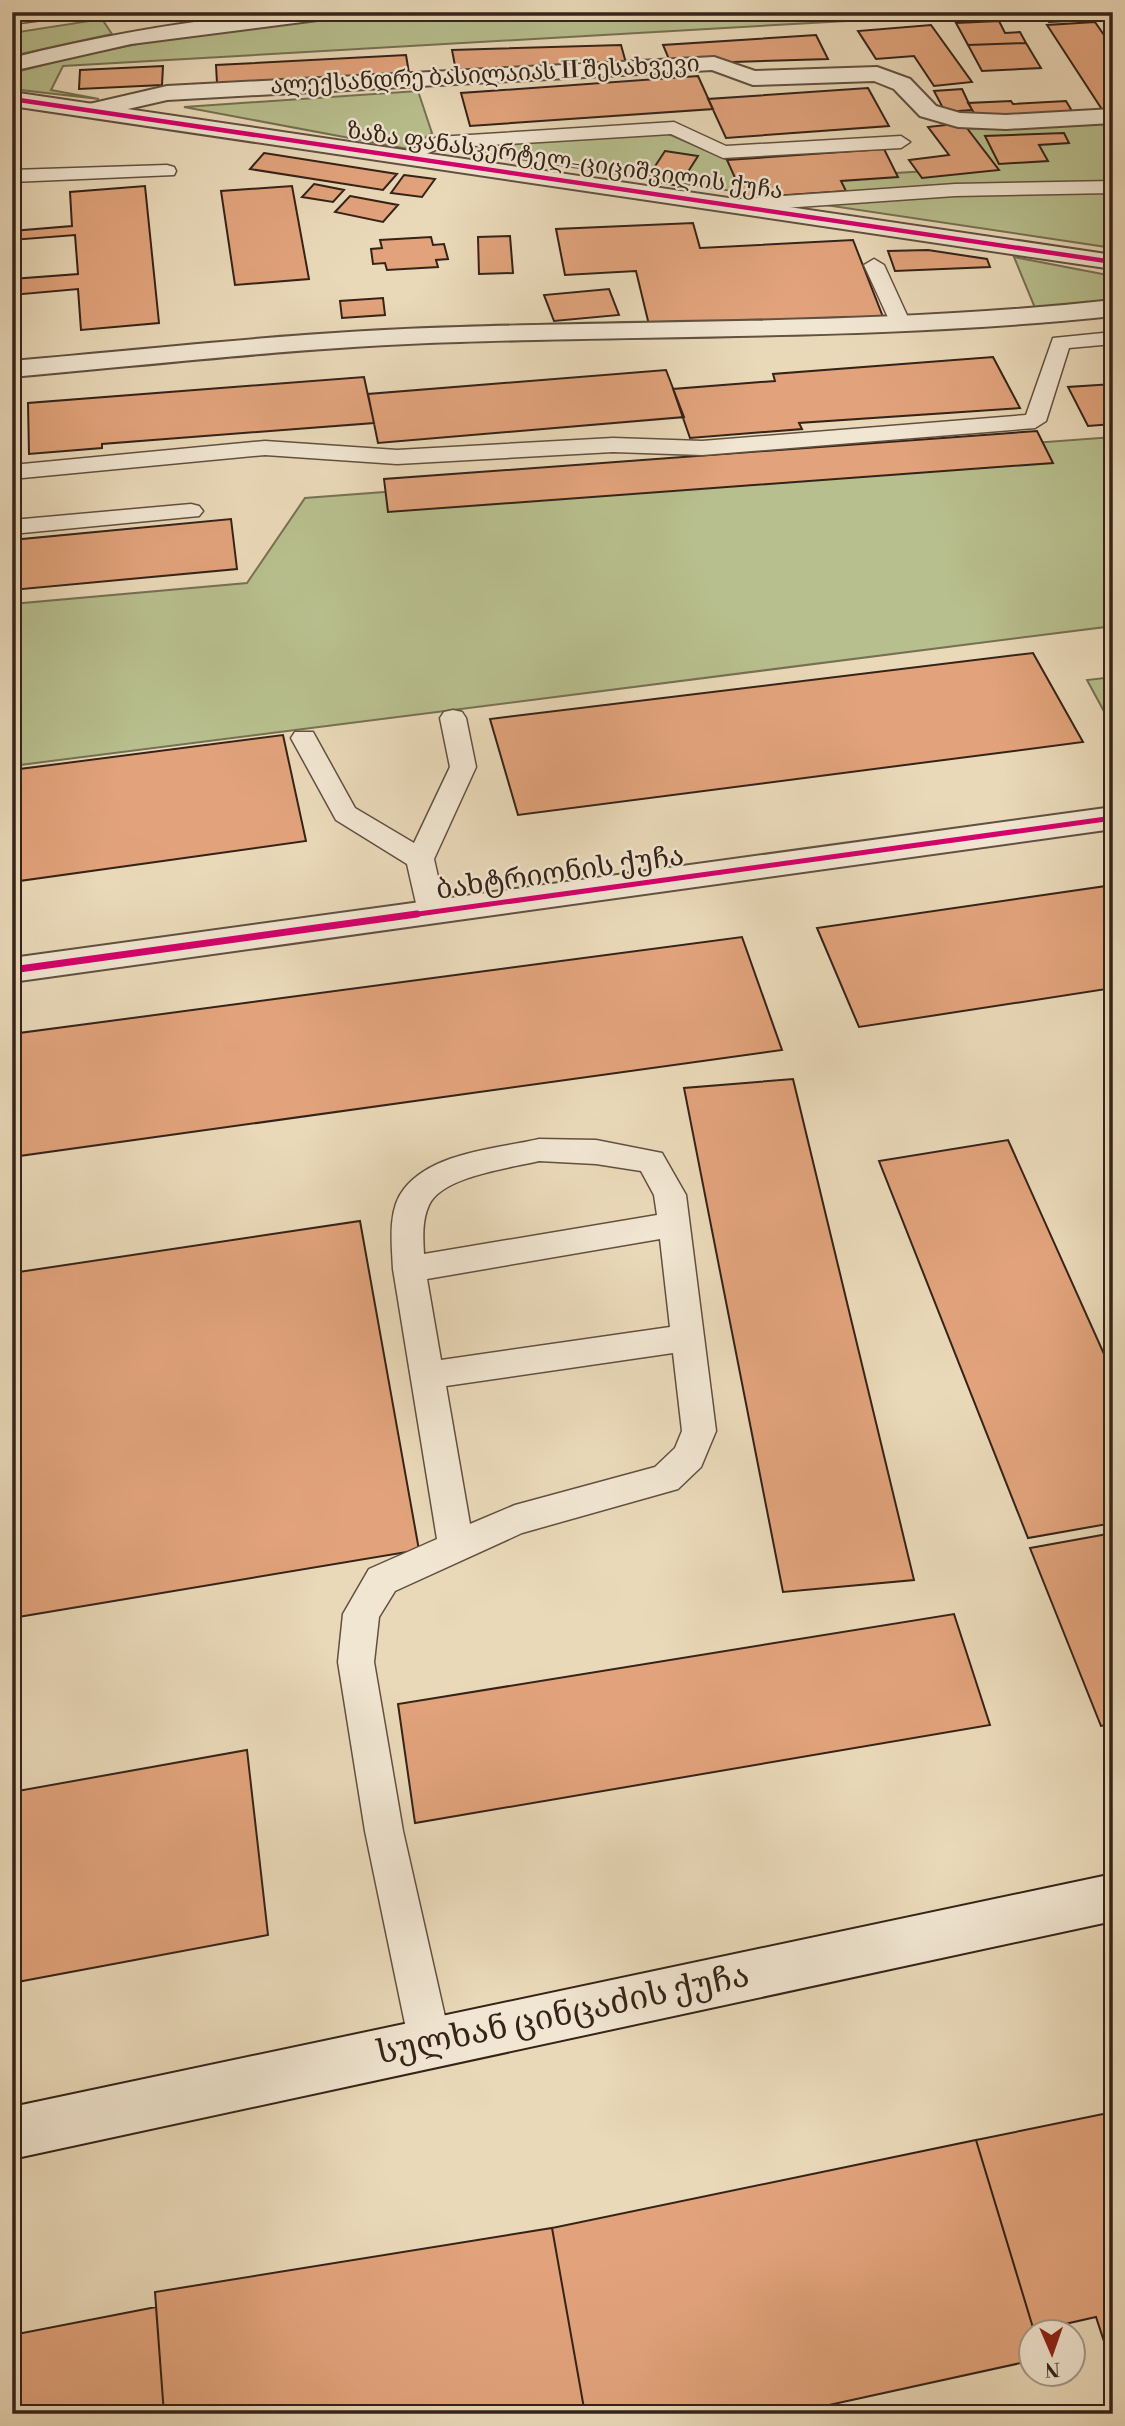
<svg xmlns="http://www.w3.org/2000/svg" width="1125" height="2426" font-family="'Libre Bodoni','Noto Serif Georgian',serif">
<rect width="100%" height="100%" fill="#ead9b9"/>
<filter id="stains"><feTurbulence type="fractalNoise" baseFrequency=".00286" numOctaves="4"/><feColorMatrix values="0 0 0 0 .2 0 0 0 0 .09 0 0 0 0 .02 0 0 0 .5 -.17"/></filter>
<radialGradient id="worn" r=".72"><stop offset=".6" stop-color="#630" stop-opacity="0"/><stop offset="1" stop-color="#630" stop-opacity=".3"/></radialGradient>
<!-- green -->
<path fill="#b8bf8e" stroke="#767153" stroke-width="2" d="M385,12H843L846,21L63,66L51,90L99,99L12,89V73C135,39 258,22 385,12Z
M102,19L112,34L12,56V33Z
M418,91L432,133L408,149L184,107Z
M1113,123V248L438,147L657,129L774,180L980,168L960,129Z
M1014,257L1113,276V302L1035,308Z
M1113,437V626L12,766V604L247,583L305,498Z
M1113,677V728L1087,680Z"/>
<!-- building -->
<path fill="#e2a37c" stroke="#352318" stroke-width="2" d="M1043,12H1103L1108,19L1049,22Z
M999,21L1005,33L1020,32L1026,43L968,45L956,23Z
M1095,22L1113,48V110L1103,111L1047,25Z
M931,25L972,82L934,86L914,56L876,59L858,31Z
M816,35L828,59L671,64L663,45Z
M1026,43L1041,68L982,71L968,45Z
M621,45L626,63L456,71L452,50Z
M406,55L409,73L217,83L216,65Z
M163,66L162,85L79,89L80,70Z
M698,76L713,109L470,126L461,93Z
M868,88L889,126L726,138L708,99Z
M962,89L972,110L945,112L934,91Z
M1011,101L1013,104L1066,101L1075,116L977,118L968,103Z
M963,123L999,170L922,178L909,160L949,155L928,127Z
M1064,133L1069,143L1039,145L1048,161L999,164L985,136Z
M884,149L898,177L841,181L846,191L744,198L727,160Z
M665,151L698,156L679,186L646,180Z
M264,153L397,174L383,190L250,169Z
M404,175L435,179L422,197L391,193Z
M314,184L344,190L333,202L302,197Z
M145,186L159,323L81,330L78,289L12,295V279L78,274L75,235L12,240V231L72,226L70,192Z
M292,186L309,279L235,285L221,191Z
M350,196L398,205L383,222L335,212Z
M693,223L700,248L853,240L883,317L650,329L636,271L565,275L556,229Z
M510,236L513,273L479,274L478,237Z
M431,237L433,245L444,244L448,259L436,260L438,267L387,270L385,263L373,264L371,249L382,248L380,240Z
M928,250L987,259L990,267L895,271L888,251Z
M609,289L619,315L554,321L544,295Z
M383,298L385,315L342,318L340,301Z
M993,357L1020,408L799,423L802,429L690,438L673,389L775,381L773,374Z
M666,370L684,417L378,443L368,394Z
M364,377L374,423L102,444V448L29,454L28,403Z
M1113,384V424L1088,426L1068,387Z
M1037,431L1053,463L388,512L384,479Z
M231,519L237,569L12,590V540Z
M1033,653L1083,742L518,815L490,719Z
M283,735L306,841L12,882V770Z
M1113,885V988L859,1027L817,928Z
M742,937L782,1050L12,1157V1034Z
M793,1079L914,1580L783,1592L684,1088Z
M1008,1140L1113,1374V1523L1028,1538L879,1161Z
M360,1221L419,1550L12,1618V1273Z
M1113,1533V1724L1101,1726L1030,1548Z
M954,1614L990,1725L415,1823L398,1704Z
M247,1750L268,1935L12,1983V1792Z
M1113,2112V2369L1096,2317L1034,2331L976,2140Z
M976,2140L1034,2331L1030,2332V2361L788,2414H585L552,2228Z
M552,2228L585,2414H164L155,2292Z
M156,2307L164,2414H12V2335Z"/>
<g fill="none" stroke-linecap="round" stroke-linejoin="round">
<defs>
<path id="service" d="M24,12H73L65,17L12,24V14Z
M1099,12H1113V27L1107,26Z
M674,122L726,146L901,136L910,142L901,148L723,158L671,134L440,148L405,163L396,157L437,137Z
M167,165L174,167L176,171L174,175L12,182V170Z
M1113,181V193L955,196L740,211L730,205L740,199L955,184Z
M874,259L884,265L911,324L908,328H894L891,324L864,265Z
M1113,332V344L1069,348L1046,421L1035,428L702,455L613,452L397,464L265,455L12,479V465L265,441L397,450L613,438L702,441L1026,415L1053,338Z
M191,504L199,506L203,511L199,516L12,534V520Z
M453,710L462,712L466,718L476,767L434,859L446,912L442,919L432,921L422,919L418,912L407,864L336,820L291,738L295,732H313L355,808L414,843L450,767L440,718L444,712Z
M539,1139L596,1140L662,1153L686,1195L716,1431L701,1467L678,1489L522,1533L395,1591L379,1617L374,1662L403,1831L451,2043L445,2058L430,2064L415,2058L409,2043L365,1831L338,1662L343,1614L369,1569L437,1539L393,1269C392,1245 387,1210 404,1189C433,1152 496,1149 539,1139ZM539,1161L596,1164L641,1171L654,1195L657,1215L424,1254C423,1238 422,1220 429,1205C442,1176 511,1168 539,1161ZM660,1239L670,1327L441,1360L427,1279ZM673,1353L682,1431L675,1448L655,1467L515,1505L470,1524L446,1386Z"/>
<path id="minor" d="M272,12H343L333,18L131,44L12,71V58C98,36 184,22 272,12Z
M714,57L755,71L877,67L910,79L936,106L960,113L1006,115L1113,109V123L1006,129L958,127L920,116L894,89L874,81L753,85L712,70L167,100L93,117L82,110L85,105L167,86Z
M1113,300V316C895,339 678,335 460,342C310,346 161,364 12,377V361C161,348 310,331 460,327C678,320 895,324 1113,300Z"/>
<path id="tertiary" d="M12,92L1113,255V269L12,106Z
M1113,807V829L12,982V958Z"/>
<path id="secondary" d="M1113,1874V1921L12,2159V2107Z"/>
</defs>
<!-- service casing -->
<use href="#service" stroke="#625040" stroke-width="3"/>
<!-- minor casing -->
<use href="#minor" stroke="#625040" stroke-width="4"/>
<!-- tertiary casing -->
<use href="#tertiary" stroke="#625040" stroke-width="4"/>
<!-- secondary casing -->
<use href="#secondary" stroke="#352318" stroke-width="4"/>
<!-- service -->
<use href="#service" fill="#f1e6d2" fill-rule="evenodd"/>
<!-- minor -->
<use href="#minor" fill="#f1e6d2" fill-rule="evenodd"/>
<!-- tertiary -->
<use href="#tertiary" fill="#f1e6d2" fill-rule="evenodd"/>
<!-- secondary -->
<use href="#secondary" fill="#f1e6d2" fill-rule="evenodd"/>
<defs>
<path id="cycleway-far2" d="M12,99L1113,262"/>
<path id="cycleway-far1" d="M404,916L1113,818"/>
<path id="cycleway" d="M12,970L417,914"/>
</defs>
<!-- cycleway-far2 casing -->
<use href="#cycleway-far2" stroke="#f1e6d2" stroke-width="7"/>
<!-- cycleway-far1 casing -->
<use href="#cycleway-far1" stroke="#f1e6d2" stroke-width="9"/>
<!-- cycleway casing -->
<use href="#cycleway" stroke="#f1e6d2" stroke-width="11"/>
<!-- cycleway-far2 -->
<use href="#cycleway-far2" stroke="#d6006c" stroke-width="4.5"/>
<!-- cycleway-far1 -->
<use href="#cycleway-far1" stroke="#d6006c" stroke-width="5"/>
<!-- cycleway -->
<use href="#cycleway" stroke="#d6006c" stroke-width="7"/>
</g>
<g text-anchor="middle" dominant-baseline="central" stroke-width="5" stroke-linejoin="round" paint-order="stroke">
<!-- far-street labels -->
<g font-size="23" fill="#352318" stroke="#f1e6d2">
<text transform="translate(485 75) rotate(-3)">ალექსანდრე ბასილაიას II შესახვევი</text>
<text transform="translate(565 161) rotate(8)">ზაზა ფანასკერტელ-ციციშვილის ქუჩა</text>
</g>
<!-- street labels -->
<g font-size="28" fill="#352318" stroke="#f1e6d2">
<text transform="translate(560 873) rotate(-8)">ბახტრიონის ქუჩა</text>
</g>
<!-- near-street labels -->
<g font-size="33" fill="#352318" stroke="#f1e6d2">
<text transform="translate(563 2015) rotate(-12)">სულხან ცინცაძის ქუჩა</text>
</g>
</g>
<!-- margin -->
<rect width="1125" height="2426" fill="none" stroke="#ead9b9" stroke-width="42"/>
<rect x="14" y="14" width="1097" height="2398" fill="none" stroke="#352318" stroke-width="3.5"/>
<rect x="21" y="21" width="1083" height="2384" fill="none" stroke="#352318" stroke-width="2"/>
<!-- north arrow -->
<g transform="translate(1052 2353) rotate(178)"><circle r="33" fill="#f1e6d2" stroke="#a69888" stroke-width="2"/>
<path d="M0-5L12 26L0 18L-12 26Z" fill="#8f2418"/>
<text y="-10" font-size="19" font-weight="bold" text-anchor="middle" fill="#352318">N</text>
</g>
<rect width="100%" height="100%" filter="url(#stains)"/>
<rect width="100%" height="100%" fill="url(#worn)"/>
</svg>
